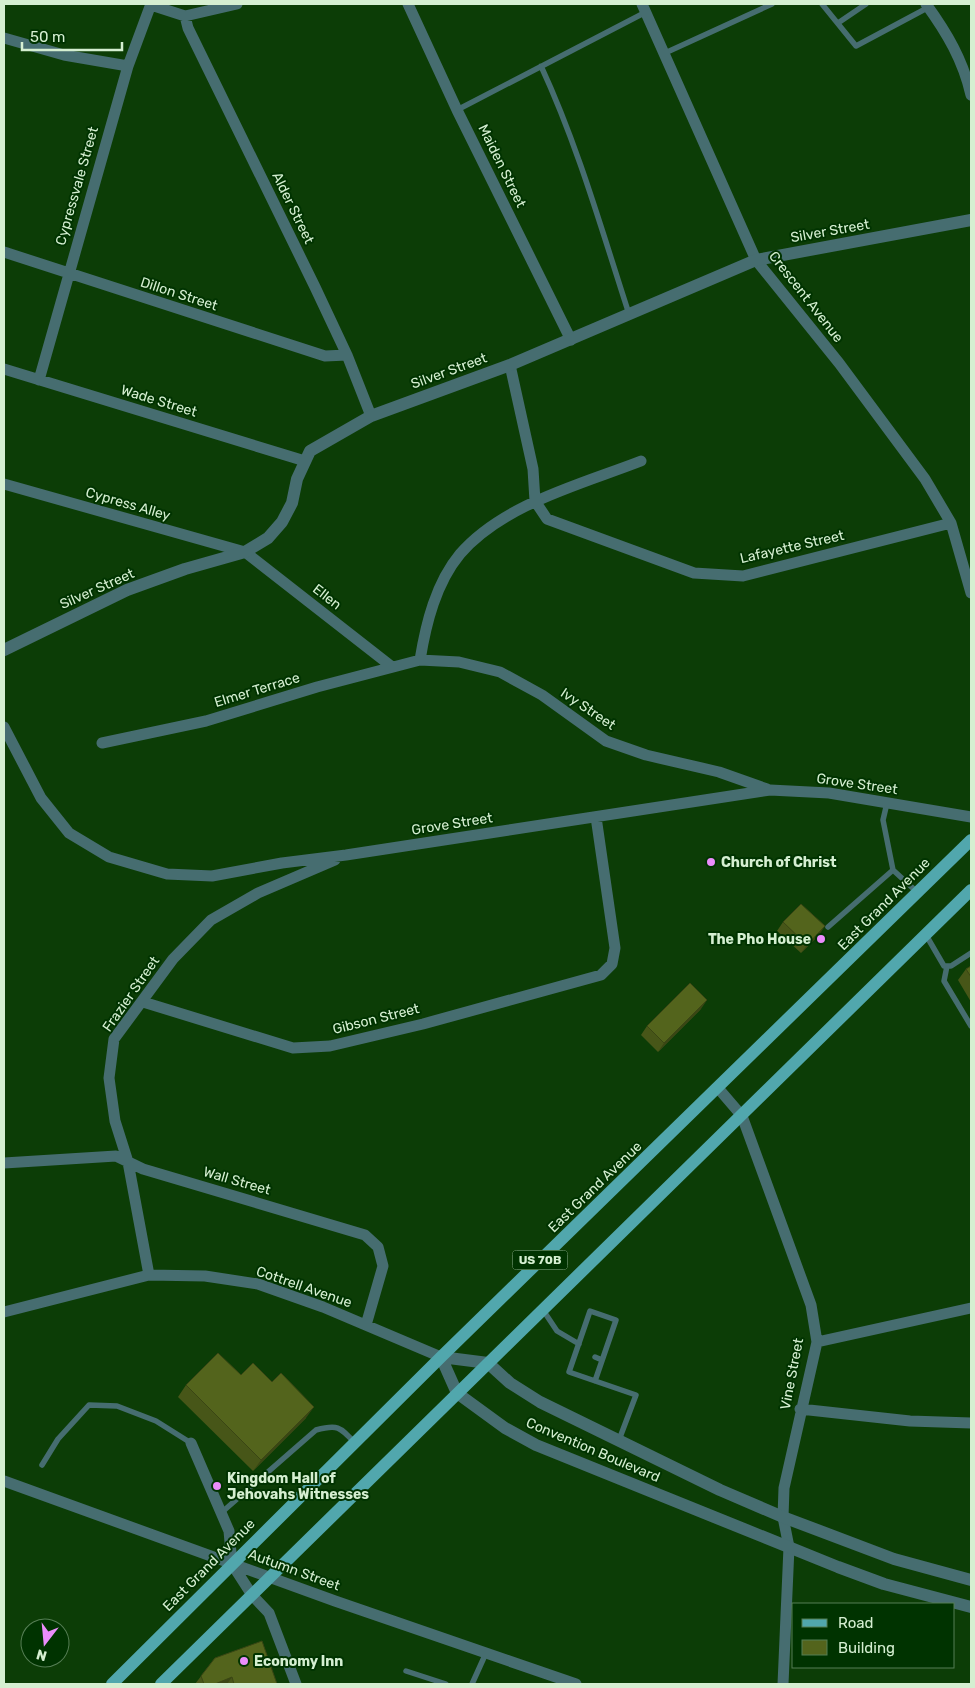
<svg xmlns="http://www.w3.org/2000/svg" width="975" height="1688" font-family="Rubik,sans-serif">
<rect width="100%" height="100%" fill="#0c3d06"/>
<g fill="none" stroke-linecap="round" stroke-linejoin="round">
<!-- service -->
<path stroke="#466d70" stroke-width="5.5" d="M822,4L856,46L929,7
M838,23L866,4
M665,53L772,4
M541,66C578,146 602,231 629,314
M457,110L646,12
M893,870L917,892
M828,927L893,870L883,820L887,803
M926,935L944,966H951L971,953
M947,966L944,981L971,1026
M543,1310L557,1331L579,1344
M595,1357L602,1360
M595,1381L616,1320L590,1311L569,1372L636,1395L619,1440
M42,1465L58,1439L89,1405L117,1406L156,1421L191,1443
M221,1513L316,1430C338,1424 340,1427 355,1443
M406,1671L446,1684
M472,1684L486,1653"/>
<!-- minor -->
<path stroke="#466d70" stroke-width="11" d="M408,4L457,110L571,340
M642,4L756,260L839,363L925,479L951,523L971,593
M926,4C947,33 963,60 971,95
M151,5L185,16L237,4
M185,16L188,28L315,287L347,355L371,416
M4,38L64,55L128,66
M4,252L325,356L347,355
M510,365L533,469L535,501L547,519L694,573L743,576L951,523
M4,369L305,461
M39,380L128,66L151,4
M4,484L245,552L391,666
M420,660C426,623 436,583 460,554C503,504 582,484 641,461
M4,727L41,798L69,833L109,857L167,874L212,876L282,863L346,855L770,790L829,793L971,817
M102,743L206,721L317,687L420,660L459,662L500,672L542,695L606,741L646,755L719,772L767,789
M143,1002L293,1048L330,1046L423,1024L601,975L612,964L615,948L596,817
M718,1088L742,1116L811,1305L817,1342L784,1488L783,1517L789,1547L783,1684
M4,1163L116,1156L143,1169L365,1235L378,1247L383,1266L366,1325
M149,1275L128,1162L115,1121L109,1078L114,1039L173,959L211,920L258,893L335,860
M4,1312L149,1275L205,1276L258,1284L323,1307L441,1357
M817,1342L971,1308
M800,1409L910,1421L971,1423
M191,1443L229,1531L232,1564L252,1595L269,1613L296,1684
M4,1481L335,1601L576,1684"/>
<!-- tertiary -->
<path stroke="#466d70" stroke-width="12" d="M4,650L127,590L185,569L245,552L268,538L282,522L292,503L297,479L310,451L371,416L510,365L756,260L971,220
M441,1357L457,1393L505,1428L536,1445L838,1567L884,1584L971,1607
M441,1357L488,1363L510,1383L540,1402L720,1490L783,1517L894,1559L971,1580"/>
<!-- primary -->
<path stroke="#51a7ad" stroke-width="12" d="M112,1684L441,1357L971,840
M161,1684L971,890"/>
</g>
<!-- wall -->
<path fill="#475618" d="M783,922L819,935L801,953L777,931Z
M971,966V1002L958,980L966,969Z
M701,1009L658,1052L641,1035L647,1026Z
M241,1375L306,1418L253,1471L178,1397L186,1385Z
M215,1658L277,1684H195Z"/>
<!-- shaded-wall -->
<path fill="#3a4614" d="M825,926L819,935L801,953L807,945Z
M707,1000L701,1009L658,1052L664,1043Z
M314,1407L306,1418L253,1471L261,1460Z
M232,1677L227,1684H215Z"/>
<!-- building -->
<path fill="#53641c" stroke="#3a4614" d="M801,904L825,926L807,945L783,922Z
M971,966V977L966,969Z
M690,983L707,1000L664,1043L647,1026Z
M218,1353L241,1375L253,1363L272,1382L281,1373L314,1407L261,1460L186,1385Z
M262,1641L277,1684H234L232,1677L215,1684H204L201,1676L215,1658Z"/>
<!-- markers -->
<g fill="#eb8dfb" stroke="#030" stroke-width="2">
<circle cx="711" cy="862" r="5"/>
<circle cx="821" cy="939" r="5"/>
<circle cx="217" cy="1486" r="5"/>
<circle cx="244" cy="1661" r="5"/>
</g>
<g text-anchor="middle" dominant-baseline="central" stroke-width="4" stroke-linejoin="round" paint-order="stroke">
<!-- shield labels -->
<rect fill="#030" stroke="#95b792" stroke-width="1" x="512.5" y="1250.5" width="55" height="19" rx="4"/>
<g font-size="12" font-weight="bold" fill="#d5efd1">
<text x="540" y="1260">US 70B</text>
</g>
<!-- street labels -->
<g font-size="14" fill="#d5efd1" stroke="#030">
<text transform="translate(502 166) rotate(64)">Maiden Street</text>
<text transform="translate(77 186) rotate(-74)">Cypressvale Street</text>
<text transform="translate(293 208) rotate(64)">Alder Street</text>
<text transform="translate(830 231) rotate(-10)">Silver Street</text>
<text transform="translate(179 294) rotate(18)">Dillon Street</text>
<text transform="translate(806 297) rotate(52)">Crescent Avenue</text>
<text transform="translate(449 371) rotate(-20)">Silver Street</text>
<text transform="translate(159 401) rotate(17)">Wade Street</text>
<text transform="translate(128 504) rotate(16)">Cypress Alley</text>
<text transform="translate(792 547) rotate(-13)">Lafayette Street</text>
<text transform="translate(97 589) rotate(-24)">Silver Street</text>
<text transform="translate(327 597) rotate(38)">Ellen</text>
<text transform="translate(257 690) rotate(-17)">Elmer Terrace</text>
<text transform="translate(588 709) rotate(34)">Ivy Street</text>
<text transform="translate(857 784) rotate(8)">Grove Street</text>
<text transform="translate(452 824) rotate(-9)">Grove Street</text>
<text transform="translate(884 904) rotate(-45)">East Grand Avenue</text>
<text transform="translate(131 994) rotate(-55)">Frazier Street</text>
<text transform="translate(376 1019) rotate(-14)">Gibson Street</text>
<text transform="translate(237 1181) rotate(16)">Wall Street</text>
<text transform="translate(595 1187) rotate(-44)">East Grand Avenue</text>
<text transform="translate(304 1287) rotate(19)">Cottrell Avenue</text>
<text transform="translate(792 1374) rotate(-79)">Vine Street</text>
<text transform="translate(593 1450) rotate(23)">Convention Boulevard</text>
<text transform="translate(209 1565) rotate(-45)">East Grand Avenue</text>
<text transform="translate(294 1570) rotate(20)">Autumn Street</text>
</g>
<!-- poi labels -->
<g font-size="14" font-weight="bold" fill="#d5efd1" stroke="#030" text-anchor="start">
<text x="721" y="862">Church of Christ</text>
<text x="811" y="939" text-anchor="end">The Pho House</text>
<text x="227" y="1478">Kingdom Hall of<tspan x="227" dy="16">Jehovahs Witnesses</tspan></text>
<text x="254" y="1661">Economy Inn</text>
</g>
</g>
<!-- border -->
<rect width="975" height="1688" fill="none" stroke="#d5efd1" stroke-width="10"/>
<!-- legend -->
<rect x="792" y="1603" width="162" height="65" fill="#003300" stroke="#557e54"/>
<rect x="802" y="1619" width="25" height="8" fill="#51a7ad" stroke="#557e54"/>
<text x="838" y="1628" font-size="15" fill="#d5efd1">Road</text>
<rect x="802" y="1640" width="25" height="15" fill="#53641c" stroke="#557e54"/>
<text x="838" y="1653" font-size="15" fill="#d5efd1">Building</text>
<!-- north arrow -->
<g transform="translate(45 1643) rotate(196)"><circle r="24" fill="#003300" stroke="#557e54"/>
<path d="M0-4L9 19L0 12L-9 19Z" fill="#eb8dfb"/>
<text y="-8" font-size="14" font-weight="bold" text-anchor="middle" fill="#d5efd1">N</text>
</g>
<!-- scale -->
<path d="M22 42v8h100v-8" fill="none" stroke="#d5efd1" stroke-width="2.5"/>
<text x="30" y="42" font-size="15" fill="#d5efd1" stroke="#003300" stroke-width="4" paint-order="stroke">50 m</text>
</svg>
